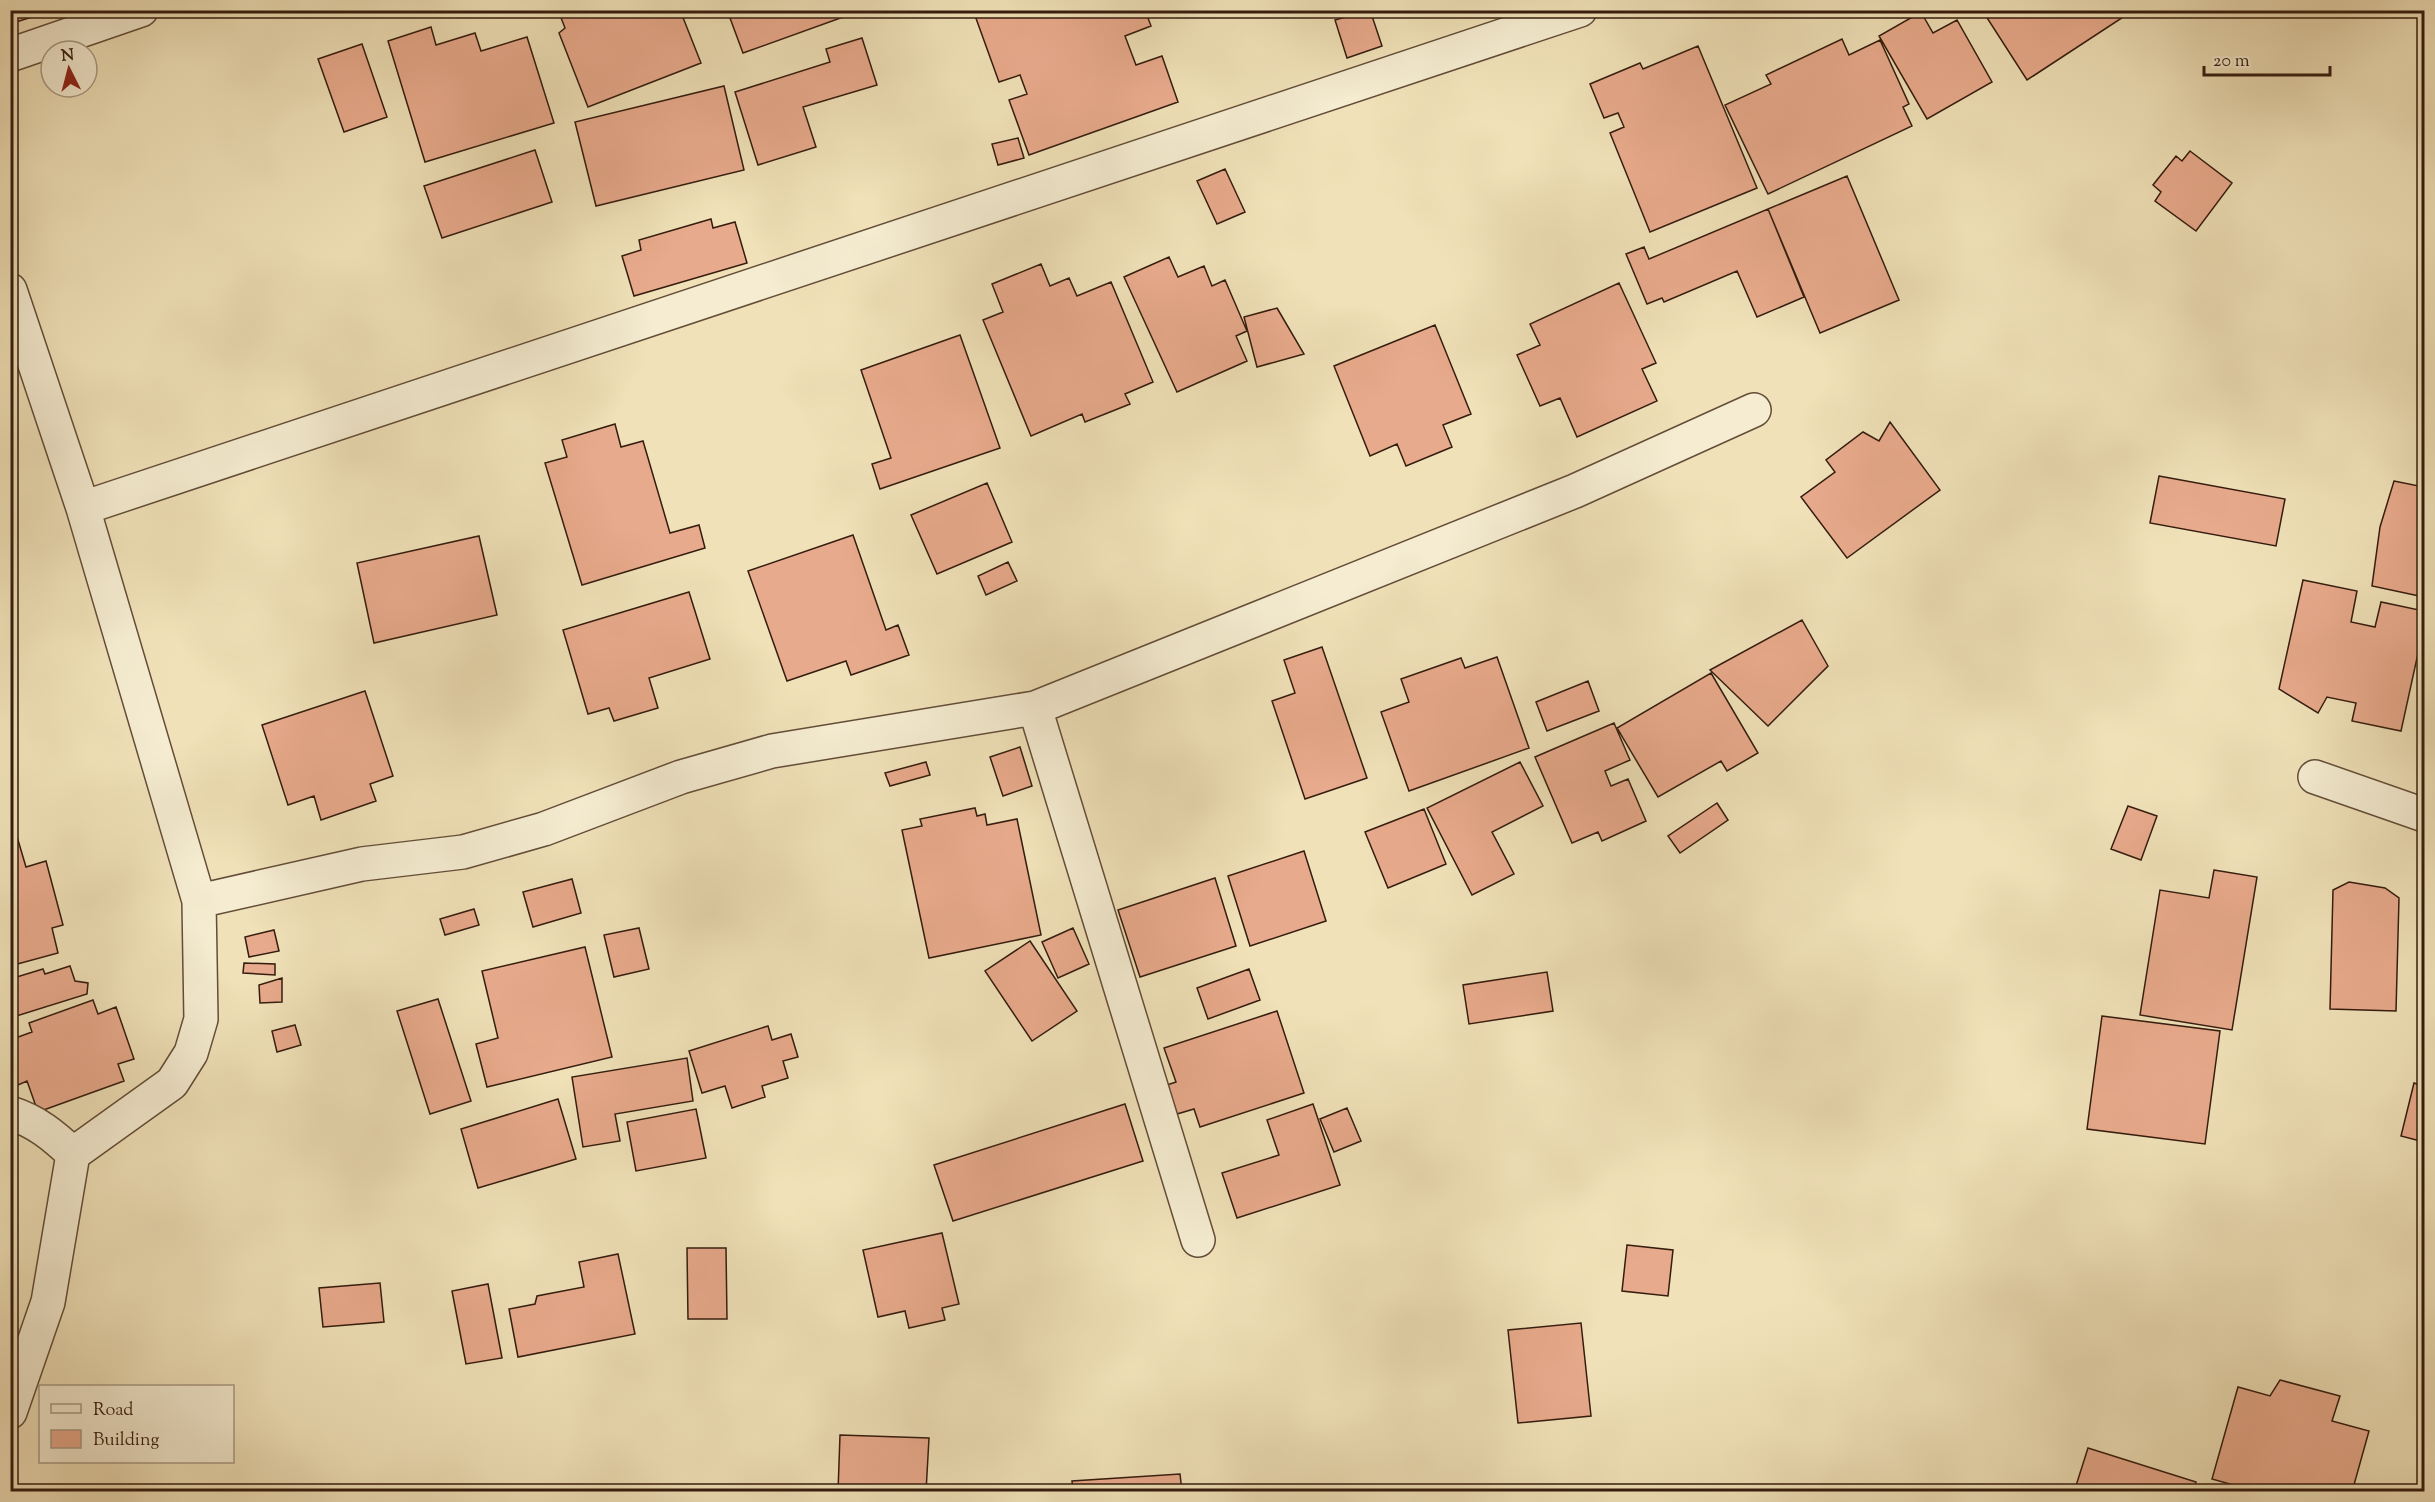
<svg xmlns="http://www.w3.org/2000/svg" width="2435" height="1502" font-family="'Sorts Mill Goudy',serif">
<rect width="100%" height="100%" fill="#f0e1b8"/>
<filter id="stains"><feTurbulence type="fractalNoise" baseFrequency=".00333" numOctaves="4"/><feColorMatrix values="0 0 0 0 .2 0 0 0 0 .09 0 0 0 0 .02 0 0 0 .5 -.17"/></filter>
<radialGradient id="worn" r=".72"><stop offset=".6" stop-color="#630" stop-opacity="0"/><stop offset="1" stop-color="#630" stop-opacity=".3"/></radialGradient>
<!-- building -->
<path fill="#e8aa8c" stroke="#341c0e" stroke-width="1.5" d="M10,10H54L10,24Z
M558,10H680L701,63L588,107L559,33L565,28Z
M727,10H844L846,16L743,53Z
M973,10H1145L1151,26L1125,36L1136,65L1162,56L1178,102L1029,155L1009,100L1027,94L1020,75L999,82Z
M1370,10L1382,46L1347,58L1335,20Z
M1982,10H2134L2027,80Z
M1921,12L1933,33L1957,20L1992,82L1927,119L1879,36Z
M431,27L436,45L475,33L481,51L527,37L554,123L425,162L388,41Z
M862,38L877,85L803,107L816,147L758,165L735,92L830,62L826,49Z
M1842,39L1849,55L1880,40L1909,104L1903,107L1912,126L1768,194L1725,105L1771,84L1766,75Z
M362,44L387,117L344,132L318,59Z
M1698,46L1757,188L1650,232L1610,133L1624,127L1618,113L1604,118L1590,84L1640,63L1643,69Z
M724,86L744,170L596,206L575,122Z
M1018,138L1024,158L998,165L992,144Z
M535,150L552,202L442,238L424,186Z
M2190,151L2232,183L2196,231L2155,201L2161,192L2153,185L2176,156L2182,161Z
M1225,169L1245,212L1217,224L1197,181Z
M1847,176L1899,300L1820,333L1768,209Z
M1768,209L1804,297L1757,317L1737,271L1664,302L1662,298L1647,304L1626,254L1644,247L1649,259Z
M711,219L713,228L735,222L747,263L634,296L622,256L641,250L639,240Z
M1169,257L1178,277L1204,266L1212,286L1225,280L1247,331L1236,336L1247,361L1177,392L1124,277Z
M1041,264L1050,286L1069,278L1077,296L1111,282L1153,382L1125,394L1130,404L1085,422L1082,414L1031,436L983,320L1003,312L992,284Z
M1619,283L1656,363L1642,369L1657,401L1577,437L1560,398L1540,406L1517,355L1540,345L1530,324Z
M1277,308L1304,354L1257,367L1244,317Z
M1435,325L1471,414L1443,425L1452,447L1406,466L1397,444L1370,456L1334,366Z
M960,335L1000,448L880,489L872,464L891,458L861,370Z
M1890,422L1940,490L1847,558L1801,497L1835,472L1826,460L1863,432L1879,441Z
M615,424L621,447L643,441L670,533L699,525L705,548L582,585L545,463L567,457L562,440Z
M2159,476L2285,499L2276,546L2150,523Z
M2394,481L2424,487V597L2372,586L2380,527Z
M987,483L1012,542L937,574L911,515Z
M853,535L886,630L898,625L909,655L851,675L846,661L787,681L748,571Z
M479,536L497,615L374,643L357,563Z
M1008,562L1017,581L986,595L978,576Z
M2303,580L2357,591L2351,622L2375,627L2381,602L2424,611V626L2401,731L2352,721L2356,703L2327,697L2318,713L2279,689Z
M689,592L710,659L649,678L658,708L614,721L609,708L588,714L563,630Z
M1802,620L1828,666L1768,726L1710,670Z
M1322,647L1367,778L1305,799L1272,701L1295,693L1284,660Z
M1497,657L1529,748L1409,791L1381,712L1409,702L1401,679L1461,658L1465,668Z
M1711,673L1758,753L1727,771L1721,761L1658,797L1617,728Z
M1588,681L1599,711L1547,731L1536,702Z
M365,691L393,776L370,784L376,801L321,820L314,796L288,805L262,725Z
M1614,723L1630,760L1605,771L1611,786L1628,779L1646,821L1602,841L1598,832L1572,843L1535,757Z
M1020,747L1032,786L1003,796L990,757Z
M926,762L930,775L890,786L885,773Z
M1520,762L1543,806L1492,832L1514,874L1472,895L1427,808Z
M1717,803L1728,820L1680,853L1668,836Z
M2128,806L2157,816L2141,860L2111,849Z
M975,808L977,816L985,814L987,825L1017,819L1041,935L929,958L902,830L922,826L920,819Z
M1424,809L1446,864L1388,888L1365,832Z
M10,813L26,867L46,861L63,925L52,928L58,953L10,966Z
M1304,851L1326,921L1250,946L1228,876Z
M2214,870L2257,877L2232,1030L2140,1015L2160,890L2209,898Z
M1215,878L1236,946L1140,977L1118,910Z
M572,879L581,913L533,927L523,892Z
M2349,882L2385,888L2399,898L2396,1011L2330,1009L2333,890Z
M474,909L479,925L445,935L440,919Z
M639,928L649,969L614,977L604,935Z
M1073,928L1089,964L1058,978L1042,942Z
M274,930L279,951L249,957L245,937Z
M1030,941L1077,1011L1032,1041L985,971Z
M585,947L612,1057L487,1087L476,1044L498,1038L482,971Z
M244,963L275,964V975L243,973Z
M70,966L75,981L88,983L87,994L10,1018V979L43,969L45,974Z
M1249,969L1260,1000L1208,1019L1197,988Z
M1547,972L1553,1011L1469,1024L1463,985Z
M282,978V1002L260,1003L259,985Z
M438,999L471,1101L430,1114L397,1011Z
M93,1000L98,1014L116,1007L134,1059L118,1064L124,1081L38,1112L27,1081L18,1085L10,1064V1048L13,1047L10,1040L32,1032L29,1023Z
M1277,1011L1304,1093L1200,1127L1194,1109L1177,1114L1167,1085L1176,1082L1164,1048Z
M2102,1016L2220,1031L2205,1144L2087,1129Z
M295,1025L301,1045L277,1052L272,1031Z
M768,1026L772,1040L791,1034L798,1057L783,1061L788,1078L762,1086L765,1097L732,1108L725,1086L702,1093L689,1051Z
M687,1058L693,1101L615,1114L620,1141L583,1147L572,1077Z
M2414,1083L2424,1086V1142L2401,1136Z
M558,1099L576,1159L478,1188L461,1129Z
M1125,1104L1143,1161L953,1221L934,1165Z
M1313,1104L1340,1185L1237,1218L1222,1173L1279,1155L1267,1120Z
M1347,1108L1361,1141L1334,1152L1320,1119Z
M696,1109L706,1158L636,1171L627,1122Z
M942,1233L959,1304L942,1308L945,1320L909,1328L905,1311L878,1317L863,1250Z
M1627,1245L1673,1250L1668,1296L1622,1291Z
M687,1248H726L727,1319H688Z
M618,1254L635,1334L518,1357L509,1309L535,1304L537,1296L584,1287L579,1262Z
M380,1283L384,1322L323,1327L319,1288Z
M488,1284L502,1358L466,1364L452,1291Z
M1581,1323L1591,1416L1518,1423L1508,1330Z
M2280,1380L2340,1396L2332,1421L2369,1431L2352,1492H2258L2212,1479L2238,1387L2270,1396Z
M840,1435L929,1438L926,1492H838Z
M2088,1448L2196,1482L2193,1492H2074Z
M1180,1474L1182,1492H1073L1072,1481Z"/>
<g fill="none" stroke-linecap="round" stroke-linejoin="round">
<defs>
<path id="street" d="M10,55L141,10
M10,290L83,508L199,901L201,1019L191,1053L172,1083L73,1154L48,1302L10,1412
M83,508L1580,10
M1035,708L1198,1240
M2315,777L2424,815
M199,901L362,864L463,852L544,829L681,777L772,751L1035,708L1575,491L1754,410
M10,1113C36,1121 54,1136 73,1154"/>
</defs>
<!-- street casing -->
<use href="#street" stroke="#634d38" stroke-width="36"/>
<!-- street -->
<use href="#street" stroke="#f5ecd1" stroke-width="33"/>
</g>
<!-- margin -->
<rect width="2435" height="1502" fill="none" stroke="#f0e1b8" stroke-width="36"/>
<rect x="12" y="12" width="2411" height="1478" fill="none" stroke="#341c0e" stroke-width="3"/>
<rect x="18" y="18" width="2399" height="1466" fill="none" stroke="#341c0e" stroke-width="1.5"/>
<!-- legend -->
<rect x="39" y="1385" width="195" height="78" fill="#f5ecd1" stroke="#a89983" stroke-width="1.5"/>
<rect x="51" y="1404" width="30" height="9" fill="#f5ecd1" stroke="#a89983" stroke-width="1.5"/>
<text x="93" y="1415" font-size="18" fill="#341c0e">Road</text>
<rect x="51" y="1430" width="30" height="18" fill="#e8aa8c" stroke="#a89983" stroke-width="1.5"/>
<text x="93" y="1445" font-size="18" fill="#341c0e">Building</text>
<!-- north arrow -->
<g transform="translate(69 69) rotate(354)"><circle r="28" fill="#f5ecd1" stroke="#a89983" stroke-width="1.5"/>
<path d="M0-4.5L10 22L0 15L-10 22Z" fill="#8f2418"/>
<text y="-9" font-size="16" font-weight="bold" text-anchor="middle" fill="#341c0e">N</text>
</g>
<!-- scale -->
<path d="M2204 66v9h126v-9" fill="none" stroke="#341c0e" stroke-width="3"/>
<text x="2213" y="66" font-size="18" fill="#341c0e" stroke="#f5ecd1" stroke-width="4.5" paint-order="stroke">20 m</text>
<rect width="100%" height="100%" filter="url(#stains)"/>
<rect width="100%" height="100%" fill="url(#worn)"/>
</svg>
